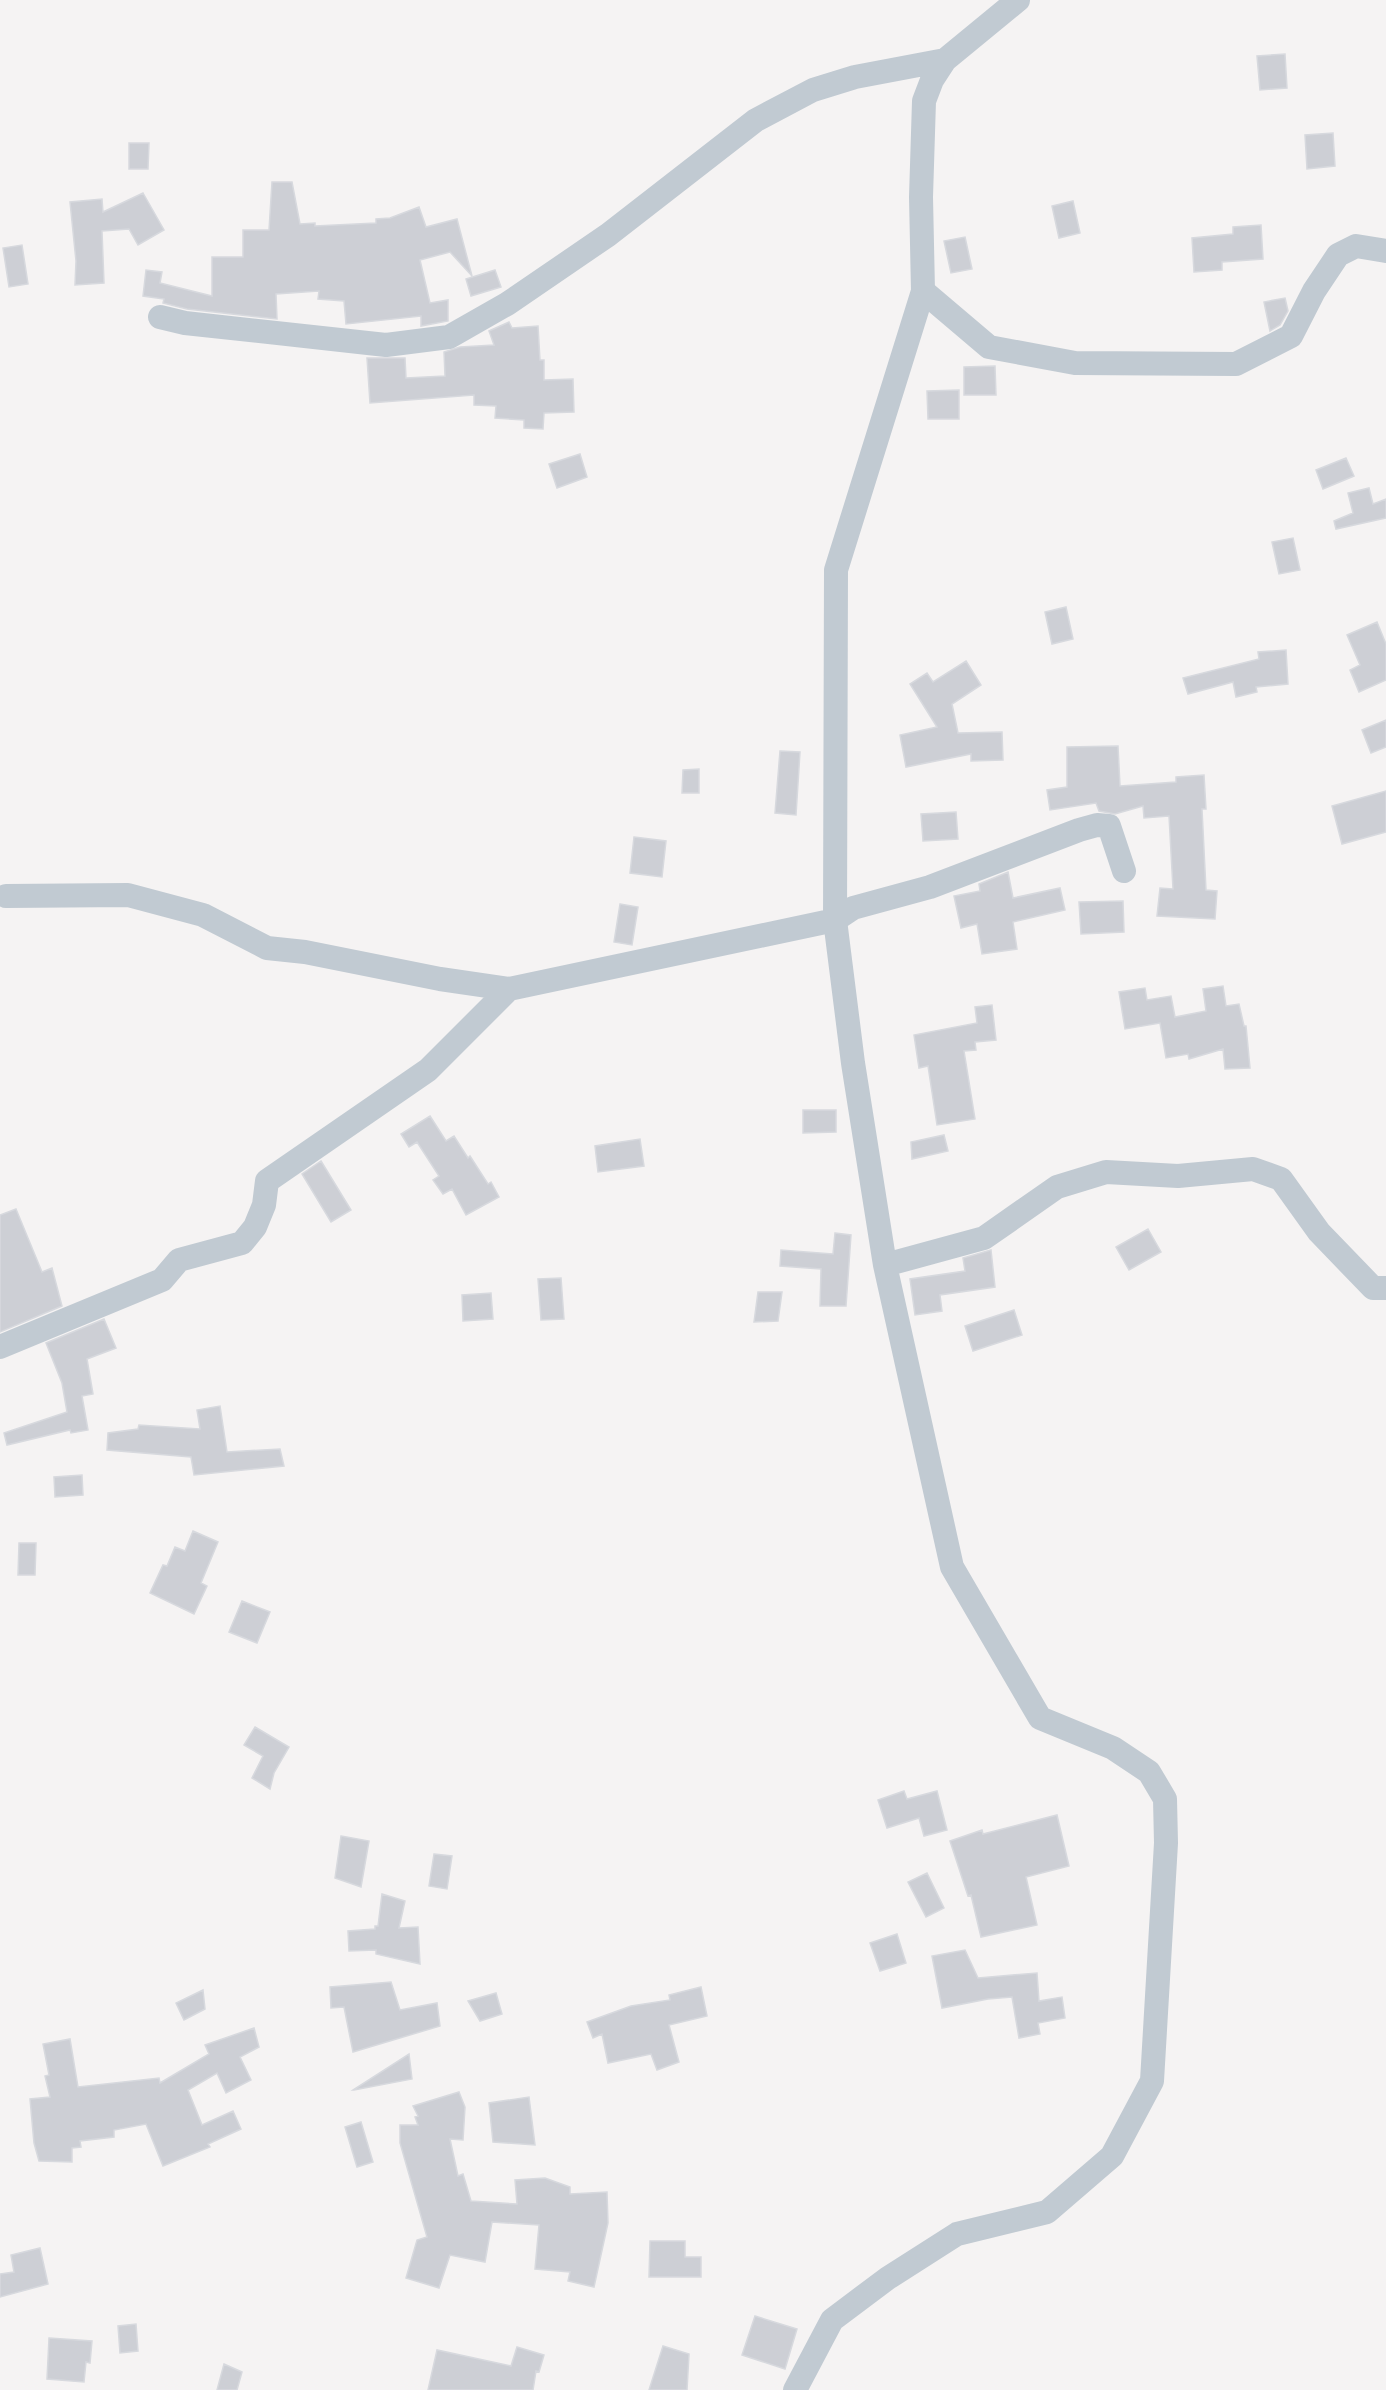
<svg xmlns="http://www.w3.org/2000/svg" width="1386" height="2390" font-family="Overpass,sans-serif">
<rect width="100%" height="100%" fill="#f5f3f3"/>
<!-- building -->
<path fill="#cdcfd5" stroke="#d7d9de" stroke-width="1.5" d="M1285,54L1287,88L1260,90L1257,56Z
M1333,133L1335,166L1307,169L1305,135Z
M129,143H149L148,169H129Z
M272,182H292L300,224L315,223V226L376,223V219L390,218L419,207L426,227L457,219L472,276L450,252L420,260L430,303L448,300V321L421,326V316L346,324L344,301L318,299L319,291L276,294L277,319L187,309L163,303L164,299L143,296L146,270L162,272L160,283L212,296V257H243V230H269Z
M143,193L164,230L138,245L129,229L102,231L104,283L75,285L76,261L70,202L102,199L103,212Z
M1073,201L1080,233L1059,238L1052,206Z
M1261,225L1263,259L1222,262V270L1194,272L1192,238L1233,234V227Z
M965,237L972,269L951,273L944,241Z
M22,245L28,284L9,287L3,248Z
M495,270L501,287L471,296L466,279Z
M1285,298L1288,311L1280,325L1270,331L1264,302Z
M509,322L512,328L538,326L540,360H544V380L573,379L574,412L544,413L543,429L524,428V420L495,418L496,406L474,405V395L370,403L367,358H405L406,378L445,376L444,352L460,347L494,345L489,331Z
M995,366L996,395H964V367Z
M959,390V419H928L927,391Z
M580,454L587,477L557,488L549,464Z
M1346,458L1354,476L1323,489L1316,470Z
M1369,488L1373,504L1386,499V518L1336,529L1334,521L1353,513L1348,493Z
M1293,538L1300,570L1279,574L1272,542Z
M1066,607L1073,639L1052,644L1045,612Z
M1377,622L1386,644V680L1359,692L1350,670L1360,665L1347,635Z
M1286,650L1288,684L1256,687L1257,692L1236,697L1233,682L1188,694L1183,678L1259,659L1258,652Z
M966,661L981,685L952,704L958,733L1002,732L1003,760L971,761V754L906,767L900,735L937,727L910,684L927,673L933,682Z
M1386,720V747L1371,753L1362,730Z
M1118,746L1120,786L1176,782V777L1204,775L1206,809H1202L1206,890L1217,891L1215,919L1157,916L1160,888L1173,889L1169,816L1144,818L1143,806L1115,814L1099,811L1096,803L1050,810L1047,790L1067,787V747Z
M780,751L800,752L796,815L775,813Z
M699,769V793H682L683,770Z
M1386,791V832L1342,844L1332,806Z
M956,812L958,839L923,841L921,814Z
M634,837L666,841L662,877L630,873Z
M1008,872L1013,898L1060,888L1065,910L1013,922L1017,949L982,954L977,924L961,928L954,896L980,891L979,884Z
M1123,901L1124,932L1081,934L1079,902Z
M620,904L638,907L632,945L614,942Z
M1223,986L1226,1006L1239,1004L1244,1026H1246L1250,1068L1225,1069L1223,1049L1189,1059L1188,1054L1166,1058L1160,1023L1125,1029L1119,992L1145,988L1147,1000L1171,996L1175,1017L1206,1011L1203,989Z
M992,1005L996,1040L975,1042L976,1050L964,1051L975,1119L937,1125L928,1066L919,1068L914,1035L977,1023L975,1007Z
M803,1110H836V1132L803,1133Z
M430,1116L446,1141L454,1136L468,1158L470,1156L488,1184L491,1182L499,1197L466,1215L452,1189L443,1194L433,1180L439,1176L417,1142L409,1147L401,1134Z
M944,1135L948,1151L912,1159L911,1142Z
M640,1139L644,1166L598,1172L595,1146Z
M321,1161L351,1210L331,1222L302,1174Z
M16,1209L42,1272L52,1268L62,1306L0,1332V1215Z
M1148,1229L1161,1252L1129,1270L1116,1247Z
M835,1233L851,1235L846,1306H820L821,1269L780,1266L781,1250L833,1254Z
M991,1250L995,1287L940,1295L942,1311L915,1315L910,1279L965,1271L963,1258Z
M561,1278L564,1319L541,1320L538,1279Z
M758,1292H782L778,1321L754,1322Z
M491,1293L493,1319L463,1321L462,1295Z
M1014,1310L1022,1335L973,1351L965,1326Z
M104,1319L116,1348L87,1359L93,1394L82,1396L88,1430L71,1433L70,1430L7,1445L4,1433L67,1412L62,1383L46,1343Z
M220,1406L227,1452L280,1449L284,1466L194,1475L191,1457L107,1450L108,1433L138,1429L139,1425L200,1429L197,1410Z
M82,1475L83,1495L55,1497L54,1477Z
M193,1531L218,1542L201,1583L207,1586L194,1614L150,1593L163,1565L167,1566L175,1547L185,1551Z
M19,1543H36L35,1575H18Z
M242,1601L270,1612L257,1643L229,1632Z
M255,1727L289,1747L274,1773L270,1789L252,1778L263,1756L244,1745Z
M904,1791L907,1799L937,1791L947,1830L924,1836L919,1818L887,1828L878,1800Z
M1057,1815L1069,1866L1026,1877L1037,1925L981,1937L971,1895L968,1896L950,1841L982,1830L983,1834Z
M341,1836L369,1841L361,1887L335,1878Z
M434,1854L452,1856L447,1889L429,1886Z
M927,1873L944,1908L926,1917L908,1882Z
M382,1894L405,1901L399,1928L418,1927L420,1964L376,1954V1950L349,1951L348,1931L375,1929V1926H378Z
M897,1934L906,1963L880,1971L870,1943Z
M965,1950L978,1978L1037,1973L1039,2001L1062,1997L1065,2018L1038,2023L1040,2034L1019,2038L1012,1997L988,1999L942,2008L932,1956Z
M391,1982L400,2010L437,2003L440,2026L353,2052L344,2007L331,2008L330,1987Z
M701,1987L707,2016L669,2025L679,2062L657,2070L651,2054L608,2063L602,2034L593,2038L587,2022L631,2006L670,2000L669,1995Z
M203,1990L205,2009L184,2020L176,2003Z
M496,1993L502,2014L480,2021L468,2001Z
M254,2028L259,2047L240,2057L251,2080L226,2093L217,2073L188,2090L202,2125L233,2111L241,2129L208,2144L210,2147L163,2166L146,2124L114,2130V2137L80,2141L81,2147L72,2148V2162L39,2161L34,2143L30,2099L50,2097L45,2076L49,2075L43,2044L70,2039L78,2087L159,2078L160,2083L209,2054L205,2045Z
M409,2054L412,2079L354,2090H353Z
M459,2092L465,2107L463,2140L450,2139L458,2176L463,2174L471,2201L517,2204L515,2180L545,2178L570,2187V2194L607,2192L608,2223L594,2287L568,2281L570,2272L535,2269L539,2225L492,2222L485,2262L450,2255L439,2288L406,2278L417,2240L427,2237L400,2143V2125H418L415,2117L418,2116L413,2106Z
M529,2097L535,2145L493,2142L489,2103Z
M361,2122L373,2162L357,2167L345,2127Z
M650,2241H685V2257H701V2277H649Z
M40,2248L48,2284L0,2297V2274L14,2272L11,2255Z
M755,2316L797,2329L785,2369L742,2355Z
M136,2324L138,2351L120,2353L118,2326Z
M49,2338L92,2341L90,2363L86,2362L84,2382L47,2379Z
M663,2346L689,2354L687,2390H649Z
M517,2347L544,2355L539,2372L536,2371L533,2390H428L437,2350L511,2366Z
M224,2364L242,2372L237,2390H217Z"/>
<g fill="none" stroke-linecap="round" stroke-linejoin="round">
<!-- minor -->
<path stroke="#c1cad2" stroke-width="24" d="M923,291L989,347L1075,363L1236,364L1291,336L1314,291L1338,255L1356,246L1386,251
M160,317L185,323L386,345L449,337L507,304L608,235L756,120L813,90L855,77L945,60
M6,896L128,895L203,915L267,948L305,952L440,979L509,989
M885,1265L984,1238L1057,1187L1106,1172L1178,1176L1253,1169L1281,1179L1319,1232L1373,1288H1386
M0,1347L162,1280L179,1260L242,1243L255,1227L264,1205L267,1181L428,1070L509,989L835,920L853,908L930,887L1079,830L1097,825L1109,826L1124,871
M795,2390L832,2320L888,2278L957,2234L1047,2212L1112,2156L1152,2081L1166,1843L1165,1799L1149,1772L1113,1748L1040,1718L952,1567L885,1265L853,1063L835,920L836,570L923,291L921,197L924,101L932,80L945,60L1018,0"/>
</g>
</svg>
